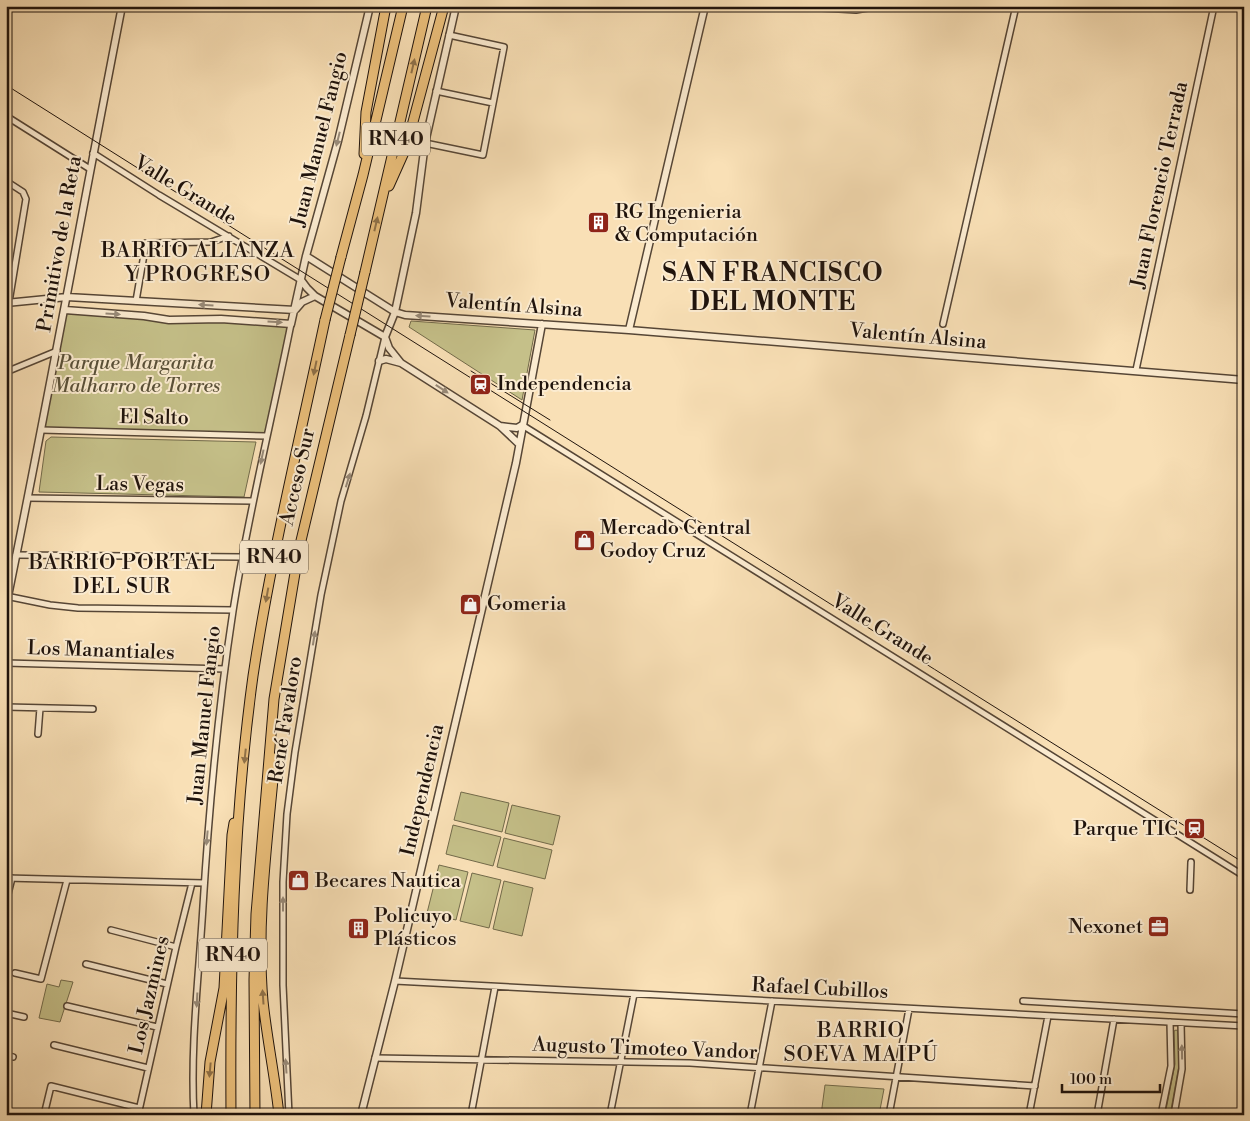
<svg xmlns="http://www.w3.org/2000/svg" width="1250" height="1121" font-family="'Libre Bodoni',serif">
<rect width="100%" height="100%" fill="#f9e0b6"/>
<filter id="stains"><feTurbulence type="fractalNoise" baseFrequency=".004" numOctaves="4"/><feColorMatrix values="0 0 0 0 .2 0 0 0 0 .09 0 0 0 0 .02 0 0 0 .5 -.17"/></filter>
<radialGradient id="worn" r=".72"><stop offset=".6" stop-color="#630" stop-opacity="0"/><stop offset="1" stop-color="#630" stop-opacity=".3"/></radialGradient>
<!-- green -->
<path fill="#c5c089" stroke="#726a4a" d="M65,310L291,324L266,436L41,430Z
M411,321L535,330L522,400L409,327Z
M51,437L256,442L244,497L39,492L46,441Z
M461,792L509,803L502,832L454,820Z
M512,805L560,816L553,845L505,833Z
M453,825L501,837L493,866L446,854Z
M504,838L552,850L545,879L497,867Z
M439,865L468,872L456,920L427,913Z
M472,873L501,880L489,928L460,921Z
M504,881L533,888L522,936L493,929Z
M61,980L73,982L60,1022L39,1018L47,984L59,987Z
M1176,1030L1178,1031L1179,1065L1170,1115H1165L1175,1064L1174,1031Z
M825,1085L884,1089L879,1115H821Z"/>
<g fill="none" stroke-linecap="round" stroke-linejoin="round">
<defs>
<path id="minor" d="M788,6L856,10L879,6
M436,91L493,103
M6,116L90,169
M425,143L483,155L504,47L449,35
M93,153L159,195L301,280
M6,181L23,192L26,199L9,302
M136,301L146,243L211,242L229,236
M943,324L1016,6
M1136,370L1214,6
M6,372L57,351
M522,425L1244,876
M41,430L266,436
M28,498L252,501
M16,555L242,557
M6,596L50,605L78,608L233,610
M6,663L225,669
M6,707L93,709
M38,734L40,708
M6,878L204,883
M1190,890L1191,862
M6,902L12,878
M111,930L176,947
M86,964L167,984
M15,973L41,979L67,880
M395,981L1244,1026
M1023,1001L1244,1014
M67,1006L157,1027
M6,1013L24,1017
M54,1045L148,1068
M6,1055L13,1057
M375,1058L690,1063L1035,1086
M361,1114L377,1115
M44,1115L51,1086L139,1108
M138,1115L176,947L192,883
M194,1115C190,1047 199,974 203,906C209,808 218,709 233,611C248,514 272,419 291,324
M289,1115L283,985V882L287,814L295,752L321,595L341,501L366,416L385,337
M471,1115L495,987
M610,1115L634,994
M750,1115L772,1001
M889,1115L909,1009
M1029,1115L1048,1016
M1097,1115L1114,1019
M1161,1115L1171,1066L1170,1022
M1174,1115L1182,1069L1181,1023"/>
<path id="tertiary" d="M306,256L395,312L405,315L629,330L1244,380
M301,280L307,288L315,296L385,337
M6,303L67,297L295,310
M296,309L302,302L315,296
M65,310L144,316L169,320L221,319L291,324L306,256L338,141L370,6
M629,330L705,6
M385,337L395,312L416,213L425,143L456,6
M385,337L389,348L401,363L500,426L519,444
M379,361L386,359L401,363
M500,426L517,428L522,425
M6,606C47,406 83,206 122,6
M361,1115L395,981L502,523L516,463L542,324"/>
<path id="motorway" d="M364,154L366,112L386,6
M389,186L406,148L444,6
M341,257L363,175L403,6
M365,272L427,6
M275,758C268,838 256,921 263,1001C267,1039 275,1077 279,1115
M206,1115L210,1062L224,988L232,835L234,823
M231,1115C230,969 233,821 253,676C271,556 300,438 325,320
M255,1115L254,980L256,914L274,699L299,549L350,335"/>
</defs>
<!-- minor casing -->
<use href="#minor" stroke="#564636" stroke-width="8"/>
<!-- tertiary casing -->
<use href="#tertiary" stroke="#564636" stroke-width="9"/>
<!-- motorway casing -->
<use href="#motorway" stroke="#1f130c" stroke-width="11"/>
<!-- minor -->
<use href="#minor" stroke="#fbebd0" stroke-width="5"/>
<!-- tertiary -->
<use href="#tertiary" stroke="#fbebd0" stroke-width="6"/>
<!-- motorway -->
<use href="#motorway" stroke="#ecc07b" stroke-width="9"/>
<!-- tram -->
<path stroke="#1f130c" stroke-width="1" d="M6,85C418,345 831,605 1244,863
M471,371L550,420"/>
<defs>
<path id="motorway-bridge" d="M325,320L341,257
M350,335L365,272"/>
</defs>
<!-- motorway-bridge casing -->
<use href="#motorway-bridge" stroke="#1f130c" stroke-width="11" stroke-linecap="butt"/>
<!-- motorway-bridge -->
<use href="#motorway-bridge" stroke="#ecc07b" stroke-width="9"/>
</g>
<!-- one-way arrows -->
<defs><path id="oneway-solid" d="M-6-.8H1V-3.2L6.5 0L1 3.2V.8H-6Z" transform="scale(1.25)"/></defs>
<g fill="#907249">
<use href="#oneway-solid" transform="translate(413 66) rotate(-77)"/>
<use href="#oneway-solid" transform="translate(376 224) rotate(-77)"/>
<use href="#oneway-solid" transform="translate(315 368) rotate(102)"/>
<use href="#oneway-solid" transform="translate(267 595) rotate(100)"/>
<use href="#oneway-solid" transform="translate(245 756) rotate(96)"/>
<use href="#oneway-solid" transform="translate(263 997) rotate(-94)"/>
<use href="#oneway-solid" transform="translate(210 1070) rotate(95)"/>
</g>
<g fill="#988a78">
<use href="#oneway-solid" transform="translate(338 139) rotate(104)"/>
<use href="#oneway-solid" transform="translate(206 305) rotate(-177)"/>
<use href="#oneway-solid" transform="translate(113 314) rotate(4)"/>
<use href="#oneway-solid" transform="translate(423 316) rotate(-176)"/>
<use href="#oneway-solid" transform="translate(275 322) rotate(4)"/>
<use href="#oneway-solid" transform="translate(442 389) rotate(33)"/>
<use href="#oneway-solid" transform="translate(262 457) rotate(102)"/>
<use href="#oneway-solid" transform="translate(348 480) rotate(-73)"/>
<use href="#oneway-solid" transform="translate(314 638) rotate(-81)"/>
<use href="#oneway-solid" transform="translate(207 838) rotate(95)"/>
<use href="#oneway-solid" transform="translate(283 904) rotate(-90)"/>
<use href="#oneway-solid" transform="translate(197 1000) rotate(93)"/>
<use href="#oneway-solid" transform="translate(1182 1052) rotate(-91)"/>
<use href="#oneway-solid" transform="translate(286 1066) rotate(-94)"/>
</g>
<!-- icons -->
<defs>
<symbol id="building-square" viewBox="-11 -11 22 22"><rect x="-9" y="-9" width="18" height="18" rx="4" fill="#8f2418" stroke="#fbebd0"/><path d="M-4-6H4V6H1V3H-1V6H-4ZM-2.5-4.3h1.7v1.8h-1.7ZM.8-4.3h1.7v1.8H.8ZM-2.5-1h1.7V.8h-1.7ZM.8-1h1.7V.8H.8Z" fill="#fff"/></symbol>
<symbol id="station-square" viewBox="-11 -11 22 22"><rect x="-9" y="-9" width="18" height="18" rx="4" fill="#8f2418" stroke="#fbebd0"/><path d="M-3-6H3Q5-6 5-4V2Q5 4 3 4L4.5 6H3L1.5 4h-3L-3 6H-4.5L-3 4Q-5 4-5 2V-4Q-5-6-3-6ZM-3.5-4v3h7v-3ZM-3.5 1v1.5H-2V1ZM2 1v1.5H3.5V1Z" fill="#fff"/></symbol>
<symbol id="shop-square" viewBox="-11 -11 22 22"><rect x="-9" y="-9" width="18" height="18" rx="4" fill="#8f2418" stroke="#fbebd0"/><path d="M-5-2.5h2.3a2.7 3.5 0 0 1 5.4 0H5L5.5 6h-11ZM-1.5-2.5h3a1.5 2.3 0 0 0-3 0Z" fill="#fff"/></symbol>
<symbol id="office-square" viewBox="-11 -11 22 22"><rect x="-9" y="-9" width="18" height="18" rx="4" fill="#8f2418" stroke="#fbebd0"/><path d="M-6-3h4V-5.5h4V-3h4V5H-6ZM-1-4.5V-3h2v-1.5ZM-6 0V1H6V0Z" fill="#fff"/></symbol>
</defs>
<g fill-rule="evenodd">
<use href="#building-square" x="586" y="210" width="25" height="25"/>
<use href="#station-square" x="468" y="372" width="25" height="25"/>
<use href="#shop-square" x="572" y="528" width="25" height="25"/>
<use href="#shop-square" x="458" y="592" width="25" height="25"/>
<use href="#station-square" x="1182" y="816" width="25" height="25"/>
<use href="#shop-square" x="286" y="868" width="25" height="25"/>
<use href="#office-square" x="1146" y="914" width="25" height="25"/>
<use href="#building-square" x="346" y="916" width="25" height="25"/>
</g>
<g text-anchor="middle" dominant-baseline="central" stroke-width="4" stroke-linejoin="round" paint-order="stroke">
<!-- shield labels -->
<g fill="#fbebd0" stroke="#615447" stroke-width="1">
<rect x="362" y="122.5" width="68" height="33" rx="4"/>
<rect x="240" y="540.5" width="68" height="33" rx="4"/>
<rect x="199" y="938.5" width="68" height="33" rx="4"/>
</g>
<g font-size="19" font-weight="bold" fill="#1f130c">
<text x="396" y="139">RN40</text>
<text x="274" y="557">RN40</text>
<text x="233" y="955">RN40</text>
</g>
<!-- street labels -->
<g font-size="20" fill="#1f130c" stroke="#fbebd0">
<text transform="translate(320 139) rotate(-76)">Juan Manuel Fangio</text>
<text transform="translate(1160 185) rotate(-78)">Juan Florencio Terrada</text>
<text transform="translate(185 191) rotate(31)">Valle Grande</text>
<text transform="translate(60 244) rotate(-80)">Primitivo de la Reta</text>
<text transform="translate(514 306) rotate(4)">Valentín Alsina</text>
<text transform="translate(918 337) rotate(5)">Valentín Alsina</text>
<text transform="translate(154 418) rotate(1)">El Salto</text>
<text transform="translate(298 477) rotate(-77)">Acceso Sur</text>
<text transform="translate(140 485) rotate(1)">Las Vegas</text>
<text transform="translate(882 630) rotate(32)">Valle Grande</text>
<text transform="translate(101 651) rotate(2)">Los Manantiales</text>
<text transform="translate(205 715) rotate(-84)">Juan Manuel Fangio</text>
<text transform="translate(286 720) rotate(-81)">René Favaloro</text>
<text transform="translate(423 790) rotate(-77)">Independencia</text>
<text transform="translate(820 989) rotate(3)">Rafael Cubillos</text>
<text transform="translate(150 995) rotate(-77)">Los Jazmines</text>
<text transform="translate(645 1049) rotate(2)">Augusto Timoteo Vandor</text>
</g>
<!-- poi labels -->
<g font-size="20" fill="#1f130c" stroke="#fbebd0" text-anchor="start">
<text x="615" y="212">RG Ingenieria<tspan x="615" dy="23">&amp; Computación</tspan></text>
<text x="497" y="384">Independencia</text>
<text x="600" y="528">Mercado Central<tspan x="600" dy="23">Godoy Cruz</tspan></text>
<text x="487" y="604">Gomeria</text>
<text x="1178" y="829" text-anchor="end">Parque TIC</text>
<text x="315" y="881">Becares Nautica</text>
<text x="374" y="916">Policuyo<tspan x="374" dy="23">Plásticos</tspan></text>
<text x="1143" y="927" text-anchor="end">Nexonet</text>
</g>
<!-- park labels -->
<g font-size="20" font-style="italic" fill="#595038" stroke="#fbebd0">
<text x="136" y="363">Parque Margarita<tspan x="136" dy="23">Malharro de Torres</tspan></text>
</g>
<!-- neighbourhood labels -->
<g font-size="21" letter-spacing="1" fill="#1f130c" stroke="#fbebd0">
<text x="198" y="251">BARRIO ALIANZA<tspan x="198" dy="24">Y PROGRESO</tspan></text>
<text x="122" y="563">BARRIO PORTAL<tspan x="122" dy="24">DEL SUR</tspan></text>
<text x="861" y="1031">BARRIO<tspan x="861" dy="24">SOEVA MAIPÚ</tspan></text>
</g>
<!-- district labels -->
<g font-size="25" font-weight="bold" letter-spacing="1" fill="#1f130c" stroke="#fbebd0">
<text x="773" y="273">SAN FRANCISCO<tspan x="773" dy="29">DEL MONTE</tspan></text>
</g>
</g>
<!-- margin -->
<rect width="1250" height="1121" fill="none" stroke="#f9e0b6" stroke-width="25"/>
<rect x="8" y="8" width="1235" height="1106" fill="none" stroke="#1f130c" stroke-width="2.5"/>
<rect x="12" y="12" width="1225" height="1096" fill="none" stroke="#1f130c"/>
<!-- scale -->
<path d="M1062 1084v8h98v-8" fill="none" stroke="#1f130c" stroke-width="2.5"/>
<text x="1070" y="1084" font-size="15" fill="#1f130c" stroke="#fbebd0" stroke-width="4" paint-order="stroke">100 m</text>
<rect width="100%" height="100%" filter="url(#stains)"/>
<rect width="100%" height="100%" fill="url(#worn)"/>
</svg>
